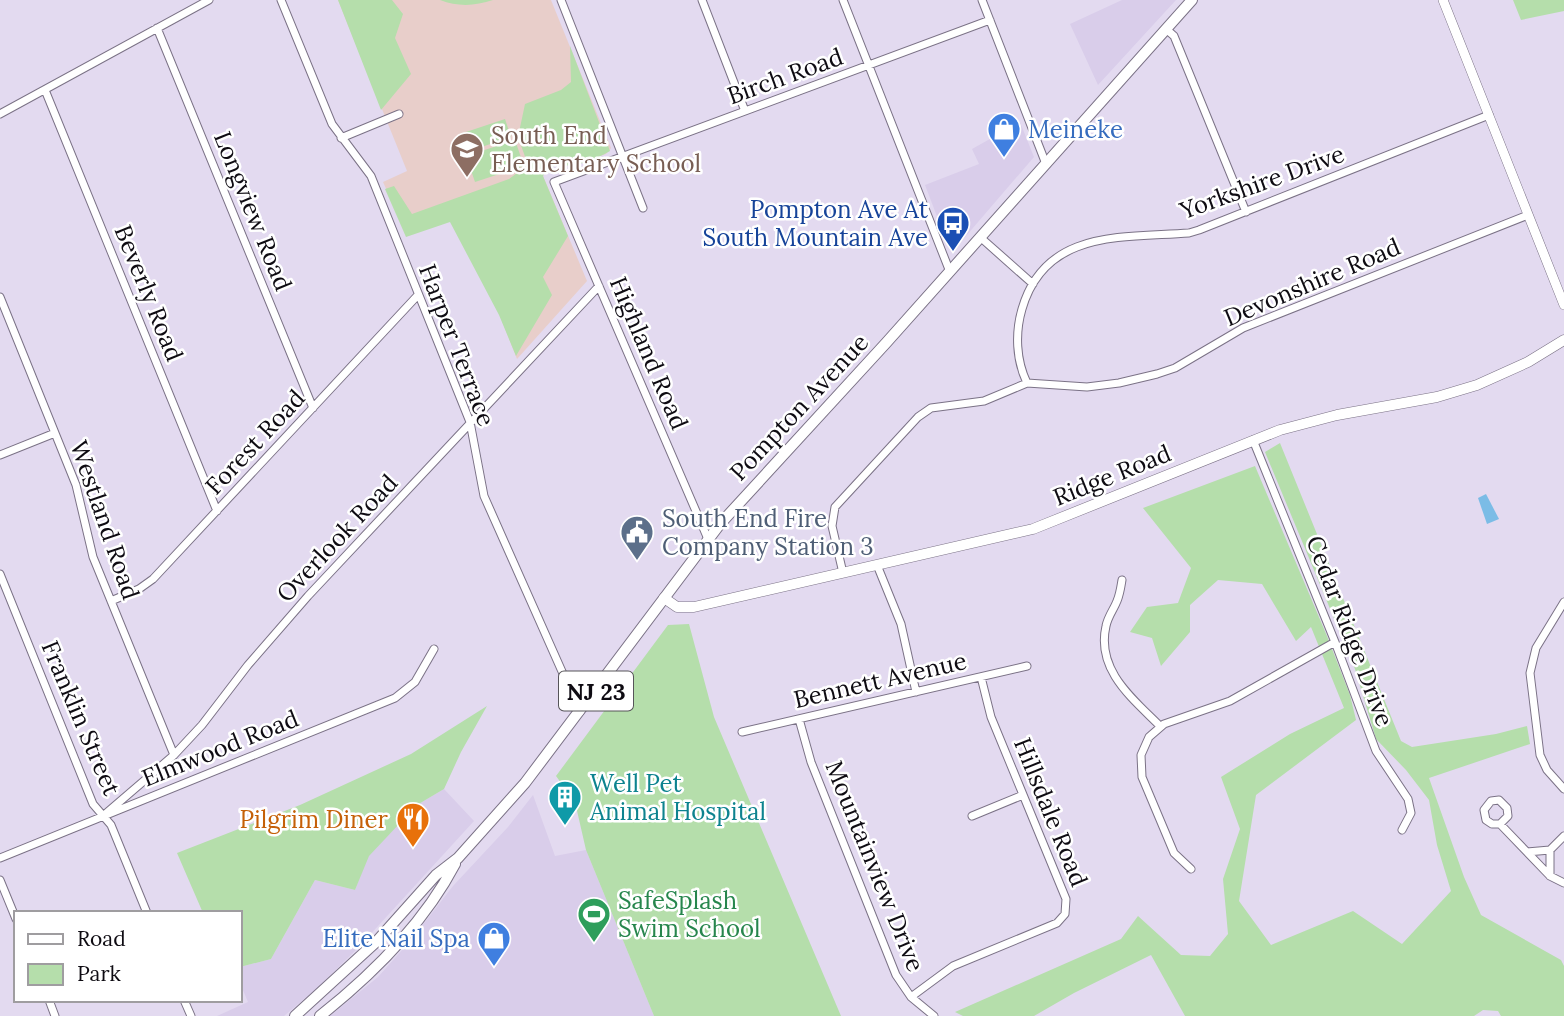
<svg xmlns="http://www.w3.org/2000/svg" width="1564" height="1016" font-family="Lora,serif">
<rect width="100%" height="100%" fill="#e3daf0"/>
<!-- built -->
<path fill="#d9cdea" d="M1122,0H1176L1098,85L1070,24Z
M1020,122L1034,157L954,250L949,248L925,185L979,164L972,149Z
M444,789L474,821L357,949L317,988L284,1016H217L248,1002L240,983V967L271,959L315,880L355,890L368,856L417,805Z
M533,795L555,856L586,850L654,1016H330L378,977L411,940L453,886L508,827Z"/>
<!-- education -->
<path fill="#e8ceca" d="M338,0H551L611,148L606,154L573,165L558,164L551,166L543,176L587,281L517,359L472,244L446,203L400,219L383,182L407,171Z"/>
<!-- green -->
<path fill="#b5deab" d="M338,0H392L403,14L395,38L411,74L381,110Z
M440,0H493C475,6 458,7 440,0Z
M1513,0H1564V11L1521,20Z
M570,46L610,151C600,157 584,164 573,165C559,167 551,162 543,176L568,236L543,277L552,295L516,356L499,315L450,222L406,237L385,189L394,186L412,214L509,179L528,165L518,137L525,104L561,90L571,82Z
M505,119L511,137L467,152L460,134Z
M515,140L524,166L475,182L466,156Z
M1280,443L1401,741L1412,747L1496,734L1527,726L1530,744L1429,778L1464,877L1481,915L1561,960L1564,966V1016H1501L1498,1011L1483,1010L1474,1016H1185L1151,955L1074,993L1034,1016H963L955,1012L1121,939L1138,916L1181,955L1210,956L1228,934L1223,879L1240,829L1221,777L1290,734L1344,708L1311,627L1296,641L1262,584L1218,580L1190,605V632L1161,666L1152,638L1130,632L1147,607L1178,603L1191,568L1143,508L1255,466L1327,636L1350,695L1356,720L1256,795L1239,901L1271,945L1353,911L1402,944L1451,891L1437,845L1429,800L1406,770L1376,739L1355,669L1265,452Z
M689,624L714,717L841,1016H654L586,850L575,802L556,776L668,625Z
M487,706L461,752L444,789L417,805L369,856L355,890L315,880L271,959L240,967V913H203L177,853L300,805L411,754Z"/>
<!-- water -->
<path fill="#7bbce6" d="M1486,494L1499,519L1487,524L1478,498Z"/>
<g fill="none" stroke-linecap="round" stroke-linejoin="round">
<defs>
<path id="minor" d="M281,0L332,124L371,176L470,422L484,496L580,712
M561,0L643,208
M702,0L745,111
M843,0L950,272
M982,0L1046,164
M157,28L313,408
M1166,29L1174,36L1246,212
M45,90L217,511
M0,114L209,0
M341,138L399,114
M980,237L1033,284
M0,297L76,485L93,557L174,755
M1027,383C1016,360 1015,333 1022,309C1045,229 1123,238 1189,233L1199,230L1489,115
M1253,440L1335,642L1376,751L1408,799L1411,813L1402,830
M0,455L55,433
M708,539L554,182L990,20
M877,565L901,624L916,692
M843,573L832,526L835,507L918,417L931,408L984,401L1027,383L1087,387L1119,383L1157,374L1175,368L1243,328L1528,215
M0,574L93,804L111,825L147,913
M1122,580C1121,586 1120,594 1117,601C1114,609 1108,616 1106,626C1096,670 1132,698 1160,726
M111,601L139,589L153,579L418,295
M1564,602L1536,648L1530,673L1540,755L1547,770L1564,789
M799,719L811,762L896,975L911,997L934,1016
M742,732L1027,666
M103,816L174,755L202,725L248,665L308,596L599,286
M972,816L1023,795
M1500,824L1508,816L1507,808L1499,800L1491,801L1484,810L1486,820L1492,824H1500L1550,876L1564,883
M1527,852L1550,850L1564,836
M0,858L395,698L415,682L434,649
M1191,869L1174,853L1142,777L1141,755L1149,737L1164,724L1230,701L1335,642
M1550,876V850
M0,880L16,919
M911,997L953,966L1057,923L1065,914L1066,899L991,717L981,677
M49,1000L55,1016
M184,1000L191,1016"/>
<path id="tertiary" d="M1443,0L1564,305"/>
<path id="secondary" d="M664,598L677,607H694L1033,529L1280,430L1337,415L1437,397L1477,385L1528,362L1564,340"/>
<path id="primary" d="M295,1016L377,941L436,875L458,858L525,783L720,524L886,343L1192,0
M320,1016C373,974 423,925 455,864"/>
</defs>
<!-- minor casing -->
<use href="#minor" stroke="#7b7286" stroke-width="9"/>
<!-- tertiary casing -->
<use href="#tertiary" stroke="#7b7286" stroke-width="10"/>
<!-- secondary casing -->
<use href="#secondary" stroke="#7b7286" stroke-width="11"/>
<!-- primary casing -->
<use href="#primary" stroke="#7b7286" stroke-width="12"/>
<!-- minor -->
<use href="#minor" stroke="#fff" stroke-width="7"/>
<!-- tertiary -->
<use href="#tertiary" stroke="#fff" stroke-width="9"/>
<!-- secondary -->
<use href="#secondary" stroke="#fff" stroke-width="10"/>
<!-- primary -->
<use href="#primary" stroke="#fff" stroke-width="10"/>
</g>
<!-- icons -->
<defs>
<symbol id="shop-pin" viewBox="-11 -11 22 30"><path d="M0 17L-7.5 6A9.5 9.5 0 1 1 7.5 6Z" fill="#3f7fe0" stroke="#fff"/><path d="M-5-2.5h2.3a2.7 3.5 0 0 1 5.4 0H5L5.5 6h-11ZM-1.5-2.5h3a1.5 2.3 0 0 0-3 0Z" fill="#fff"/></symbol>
<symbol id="school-pin" viewBox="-11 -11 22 30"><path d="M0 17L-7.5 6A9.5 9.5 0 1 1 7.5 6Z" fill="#8d6e63" stroke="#fff"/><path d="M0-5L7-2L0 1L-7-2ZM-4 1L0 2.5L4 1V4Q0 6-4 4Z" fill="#fff"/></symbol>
<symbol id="bus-pin" viewBox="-11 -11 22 30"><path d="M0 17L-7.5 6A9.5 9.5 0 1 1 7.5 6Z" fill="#1a4fb4" stroke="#fff"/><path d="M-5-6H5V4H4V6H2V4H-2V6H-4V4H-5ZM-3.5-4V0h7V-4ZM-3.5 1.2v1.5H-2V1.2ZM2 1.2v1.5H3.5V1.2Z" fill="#fff"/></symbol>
<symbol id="civic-pin" viewBox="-11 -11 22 30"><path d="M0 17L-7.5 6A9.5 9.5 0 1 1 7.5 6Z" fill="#5c6f8a" stroke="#fff"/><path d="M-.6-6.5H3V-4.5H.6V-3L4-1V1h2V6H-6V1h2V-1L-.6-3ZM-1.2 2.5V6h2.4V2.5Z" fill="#fff"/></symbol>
<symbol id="building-pin" viewBox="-11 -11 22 30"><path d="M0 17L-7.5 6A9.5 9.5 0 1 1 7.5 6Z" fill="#0f9aa8" stroke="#fff"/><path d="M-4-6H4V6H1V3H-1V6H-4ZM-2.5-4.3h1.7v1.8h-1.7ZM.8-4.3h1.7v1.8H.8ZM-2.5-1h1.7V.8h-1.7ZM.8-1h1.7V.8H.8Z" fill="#fff"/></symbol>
<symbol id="restaurant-pin" viewBox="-11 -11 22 30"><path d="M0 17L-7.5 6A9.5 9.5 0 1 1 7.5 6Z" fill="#e8710a" stroke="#fff"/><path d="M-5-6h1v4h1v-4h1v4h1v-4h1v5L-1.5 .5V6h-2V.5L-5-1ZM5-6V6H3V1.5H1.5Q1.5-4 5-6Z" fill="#fff"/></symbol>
<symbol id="stadium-pin" viewBox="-11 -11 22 30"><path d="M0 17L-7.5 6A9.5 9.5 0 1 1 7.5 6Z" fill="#2e9e5b" stroke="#fff"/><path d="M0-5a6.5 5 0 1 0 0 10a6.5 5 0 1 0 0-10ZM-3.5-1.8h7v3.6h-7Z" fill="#fff"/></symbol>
</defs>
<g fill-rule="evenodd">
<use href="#shop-pin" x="985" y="110" width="38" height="52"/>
<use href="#school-pin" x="448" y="130" width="38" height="52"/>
<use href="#bus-pin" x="934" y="204" width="38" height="52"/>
<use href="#civic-pin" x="618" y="513" width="38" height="52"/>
<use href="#building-pin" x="546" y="778" width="38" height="52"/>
<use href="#restaurant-pin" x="394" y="800" width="38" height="52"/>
<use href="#stadium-pin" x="575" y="895" width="38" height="52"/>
<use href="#shop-pin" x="475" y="919" width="38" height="52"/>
</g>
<g text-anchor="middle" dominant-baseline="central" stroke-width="5" stroke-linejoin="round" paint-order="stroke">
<!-- shield labels -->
<rect fill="#fff" stroke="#565459" stroke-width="2" x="559" y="671.5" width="74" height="39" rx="5"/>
<g font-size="23" font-weight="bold" fill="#0e0b12">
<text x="596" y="691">NJ 23</text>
</g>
<!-- street labels -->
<g font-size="24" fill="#0e0b12" stroke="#fff">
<text transform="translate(785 76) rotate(-20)">Birch Road</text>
<text transform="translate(1262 182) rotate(-20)">Yorkshire Drive</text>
<text transform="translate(253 211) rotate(68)">Longview Road</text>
<text transform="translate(1312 282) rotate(-23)">Devonshire Road</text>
<text transform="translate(149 293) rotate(68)">Beverly Road</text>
<text transform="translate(457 345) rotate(69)">Harper Terrace</text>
<text transform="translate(649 353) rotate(67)">Highland Road</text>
<text transform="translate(799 407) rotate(-47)">Pompton Avenue</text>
<text transform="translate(255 442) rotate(-47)">Forest Road</text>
<text transform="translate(1112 475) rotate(-22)">Ridge Road</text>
<text transform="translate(105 520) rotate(71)">Westland Road</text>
<text transform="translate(337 538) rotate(-47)">Overlook Road</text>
<text transform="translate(1350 631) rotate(69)">Cedar Ridge Drive</text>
<text transform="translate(880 680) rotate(-13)">Bennett Avenue</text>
<text transform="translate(81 718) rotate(67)">Franklin Street</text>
<text transform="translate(220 748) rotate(-22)">Elmwood Road</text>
<text transform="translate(1051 812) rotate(68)">Hillsdale Road</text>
<text transform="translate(875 866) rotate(68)">Mountainview Drive</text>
</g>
<!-- shop labels -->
<g font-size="24" fill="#366cbe" stroke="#fff" text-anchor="start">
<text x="1028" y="129">Meineke</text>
<text x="470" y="938" text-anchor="end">Elite Nail Spa</text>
</g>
<!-- education labels -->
<g font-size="24" fill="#785e54" stroke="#fff" text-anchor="start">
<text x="491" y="135">South End<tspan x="491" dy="28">Elementary School</tspan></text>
</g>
<!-- transit labels -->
<g font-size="24" fill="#164399" stroke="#fff" text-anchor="end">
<text x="928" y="209">Pompton Ave At<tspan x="928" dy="28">South Mountain Ave</tspan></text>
</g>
<!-- service labels -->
<g font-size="24" fill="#4e5e75" stroke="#fff" text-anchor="start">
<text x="662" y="518">South End Fire<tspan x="662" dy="28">Company Station 3</tspan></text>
</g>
<!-- culture labels -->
<g font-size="24" fill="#0d838f" stroke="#fff" text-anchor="start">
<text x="590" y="783">Well Pet<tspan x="590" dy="28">Animal Hospital</tspan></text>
</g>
<!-- food labels -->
<g font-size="24" fill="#c56008" stroke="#fff" text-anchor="end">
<text x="388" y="819">Pilgrim Diner</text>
</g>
<!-- leisure labels -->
<g font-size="24" fill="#27864d" stroke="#fff" text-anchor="start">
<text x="618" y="900">SafeSplash<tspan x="618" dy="28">Swim School</tspan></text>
</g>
</g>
<!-- legend -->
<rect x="14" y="911" width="228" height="91" fill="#ffffff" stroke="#9f9da0" stroke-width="2"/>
<rect x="28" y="934" width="35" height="10" fill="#ffffff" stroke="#9f9da0" stroke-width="2"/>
<text x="77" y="946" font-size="21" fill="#0e0b12">Road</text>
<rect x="28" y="964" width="35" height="21" fill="#b5deab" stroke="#9f9da0" stroke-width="2"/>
<text x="77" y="981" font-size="21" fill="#0e0b12">Park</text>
</svg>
